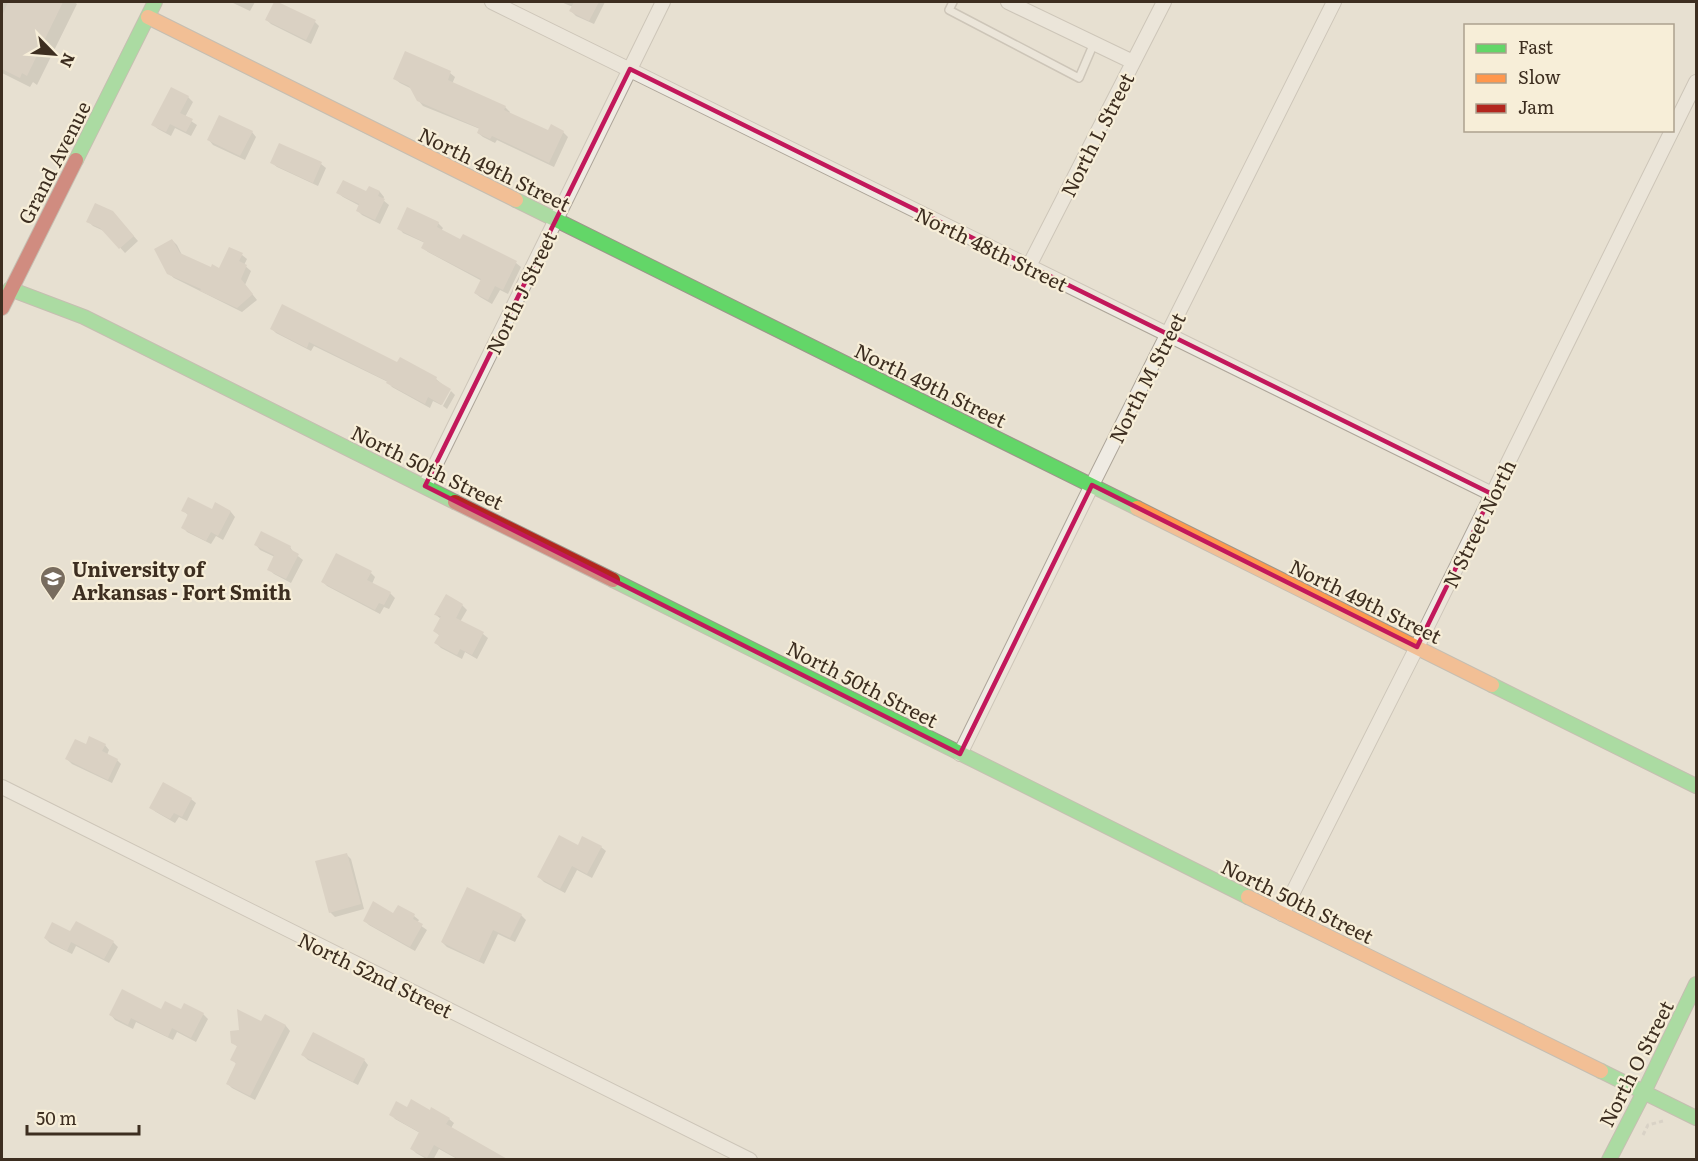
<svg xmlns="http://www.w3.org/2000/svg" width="1698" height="1161" font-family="Literata,serif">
<rect width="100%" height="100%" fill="#e7e0d1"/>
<!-- shadow -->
<path fill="#0003" d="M2,2H27L33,5L35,2H74L77,4L37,85L33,82L30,87L2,73Z
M231,2H255L250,11Z
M275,2L315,22L319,26L311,44L271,24L266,19Z
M561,2H605L594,24L576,16L571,11L573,7Z
M450,73L455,77L452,84L505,107L510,112L509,114L548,132H563L568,137L554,167L497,140L495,143L483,137L478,133L480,129L423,106L418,100L412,89L400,83L395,79Z
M188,97L193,102L185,117L197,125L191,136L175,128L171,136L158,129L153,125Z
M252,132L256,137L245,160L213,145L209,140Z
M280,145L321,164L326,168L318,186L277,167L272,163Z
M370,188L380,192L384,197L383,200L389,205L380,224L362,215L358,211L360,206L343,197L338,193H367Z
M117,217L138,241L125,253L106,232L93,226L88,221Z
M438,223L443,228L441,231L461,241L464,236L516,263L521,267L508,294L500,290L492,304L480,297L475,293L482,281L428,252L423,248L425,243L403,233L399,228Z
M172,240L177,245L182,255L212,269L220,270L242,255L247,259L244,265L251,271L245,285L257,300L242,312L174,278L168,273Z
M272,329L398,364L436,379L449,390L441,405L433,401L430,408L392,387L388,382L314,346L311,351L276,333Z
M451,391L455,395L447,409L443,406Z
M216,504L231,512L235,517L223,540L216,536L211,544L187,532L183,527L188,515L183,510L212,511Z
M256,545L290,547L294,553L303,560L291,583L274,574L269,569L275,557L260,550Z
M371,573L375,577L372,584L390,593L395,598L389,609L384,607L380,614L327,586L323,582Z
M462,605L467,610L460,622L483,634L488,638L477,659L465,652L462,659L441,648L436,643L440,636L435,631L441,619L436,615Z
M105,745L109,750L107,755L117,760L121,764L112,783L72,764L67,759L86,746Z
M191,799L196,803L187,821L179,817L175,823L156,812L151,808Z
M578,847H601L606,851L592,878L577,870L565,893L544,882L539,877Z
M346,854L351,859L364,909L335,917L330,912Z
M394,915L414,916L419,920L417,923L427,930L415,951L369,925L364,920Z
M521,915L526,920L515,942L498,934L484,964L447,947L442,942Z
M71,933L113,942L118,947L109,963L76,946L72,954L50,943L45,938Z
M162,1011H181L203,1014L208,1019L196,1042L177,1032L173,1040L136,1022L133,1029L115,1020L111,1015Z
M266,1016L286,1026L290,1031L255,1100L232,1088L227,1083L237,1065L232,1059L238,1047L233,1043L241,1031L262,1023Z
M303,1055L364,1060L368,1065L358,1085L308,1060Z
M407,1109L430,1112L449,1119L454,1123L451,1128L506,1159L459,1160L439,1149L433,1160H428L416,1153L412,1149L420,1133L395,1119L391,1114Z"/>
<!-- building -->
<path fill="#cbbfb2" d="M8,2H63L27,76L22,73L20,78L2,69V16Z
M274,2H278L316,20L306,40L265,20Z
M574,2H599L589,21L569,11Z
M405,51L451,71L448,80L506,106L504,110L548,130L551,124L564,131L549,163L492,136L490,139L477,133L479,128L417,101L409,86L393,79Z
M171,87L189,96L180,113L193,119L186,132L170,124L166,132L151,125Z
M219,115L253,131L240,156L207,140Z
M279,143L322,162L313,183L270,163Z
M343,180L366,191L369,186L380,191L378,196L385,199L375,220L356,211L359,204L336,193Z
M95,203L113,211L134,236L119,249L100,228L86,222Z
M407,207L439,222L437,227L460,239L463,234L517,261L503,290L495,286L488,300L474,293L481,279L421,248L424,242L397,229Z
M172,239L180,253L211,267L212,264L219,268L229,247L243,253L239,261L247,265L241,279L253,294L237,308L200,291L201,289L167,274L154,249Z
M282,304L397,362L400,357L437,377L436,380L451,389L442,405L428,397L425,404L386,383L387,381L309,342L307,348L270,329Z
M188,497L212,509L215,502L231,511L218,536L211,532L206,541L181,528L188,514L181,511Z
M261,531L291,546L290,549L299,554L286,579L267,570L274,555L254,545Z
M336,553L372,571L367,580L391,592L384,605L379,603L375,610L321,582Z
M446,594L463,604L456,618L484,632L472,655L460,649L457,655L434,643L439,635L433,631L441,616L434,615Z
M89,736L106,744L102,751L118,759L108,780L65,759L75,739L86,744Z
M163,782L192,798L182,817L174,813L170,819L149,808Z
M559,835L578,845L582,836L602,846L587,874L572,866L560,889L537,877Z
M347,853L361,904L329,913L315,861Z
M467,887L522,914L510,938L493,930L479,961L441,942Z
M373,901L393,913L398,905L415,914L413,919L423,924L410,947L363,921Z
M76,921L114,941L104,959L71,942L67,951L44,938L52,922L70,931Z
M122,989L161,1009L165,1001L181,1009L184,1003L204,1013L191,1038L172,1028L168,1037L131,1018L128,1025L109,1015Z
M237,1009L261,1021L265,1014L286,1025L250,1096L226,1084L236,1063L230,1060L237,1046L231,1043L230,1031L239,1030Z
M313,1032L365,1059L353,1082L301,1055Z
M411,1099L430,1110L431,1107L450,1118L446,1124L509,1160H460L434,1145L427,1158L410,1149L419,1132L389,1115L396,1101L407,1107Z"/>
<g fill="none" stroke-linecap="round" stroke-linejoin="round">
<defs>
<path id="lane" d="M953,2L949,10L1079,78L1094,43"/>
<path id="street" d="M492,2L1492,494
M1008,2L1133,62
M1029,266L1164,2
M425,486L663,2
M960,754L1092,485L1334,2
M2,787L750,1160
M1282,914L1417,647L1696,82"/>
<path id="fast" d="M76,160L155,2
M516,200L1137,508
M10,289L84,317L455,502
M613,580L1248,897
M1492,685L1696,786
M1601,1071L1696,1118
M1609,1160L1644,1092L1696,984"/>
<path id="slow" d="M148,17L516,200
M1137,508L1492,685
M1248,897L1601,1071"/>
<path id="jam" d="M2,308L76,160
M455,502L613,580"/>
</defs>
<!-- lane casing -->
<use href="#lane" stroke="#ada599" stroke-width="10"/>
<!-- street casing -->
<use href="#street" stroke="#ada599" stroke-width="16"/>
<!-- fast casing -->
<use href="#fast" stroke="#9c958a" stroke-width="16"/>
<!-- slow casing -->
<use href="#slow" stroke="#9c958a" stroke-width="16"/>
<!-- jam casing -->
<use href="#jam" stroke="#9c958a" stroke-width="16"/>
<!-- path -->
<path stroke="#c8c2b9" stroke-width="3" stroke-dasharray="4.5 3" stroke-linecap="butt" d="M1643,1135L1648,1125L1663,1121"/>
<!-- lane -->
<use href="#lane" stroke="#efebe3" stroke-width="7"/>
<!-- street -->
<use href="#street" stroke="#efebe3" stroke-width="14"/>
<!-- fast -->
<use href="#fast" stroke="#63d668" stroke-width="14"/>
<!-- slow -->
<use href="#slow" stroke="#ff974d" stroke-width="14"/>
<!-- jam -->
<use href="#jam" stroke="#b3261e" stroke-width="14"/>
</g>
<!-- marked area -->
<path d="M0 0H1698V1161H0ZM630,69L1492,494L1417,647L1092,485L960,754L425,486Z" fill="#e7e0d1" fill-opacity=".55" fill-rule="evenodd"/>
<path fill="none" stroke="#c2185b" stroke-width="4.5" stroke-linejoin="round" d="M630,69L1492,494L1417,647L1092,485L960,754L425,486Z"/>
<!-- icons -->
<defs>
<symbol id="university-pin" viewBox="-11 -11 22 30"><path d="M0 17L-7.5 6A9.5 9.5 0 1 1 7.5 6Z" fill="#786c5e" stroke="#f7eed8"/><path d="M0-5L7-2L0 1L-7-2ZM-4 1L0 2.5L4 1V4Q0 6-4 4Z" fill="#fff"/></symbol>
</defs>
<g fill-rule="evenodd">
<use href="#university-pin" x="38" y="564" width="30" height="40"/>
</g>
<g text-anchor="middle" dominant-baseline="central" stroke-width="4.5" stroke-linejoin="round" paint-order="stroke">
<!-- street labels -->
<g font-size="20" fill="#3d2e20" stroke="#f7eed8">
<text transform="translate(1096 134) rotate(-63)">North L Street</text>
<text transform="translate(53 162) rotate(-63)">Grand Avenue</text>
<text transform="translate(495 168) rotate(26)">North 49th Street</text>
<text transform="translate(992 248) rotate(26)">North 48th Street</text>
<text transform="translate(520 292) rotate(-64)">North J Street</text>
<text transform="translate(1146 377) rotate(-63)">North M Street</text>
<text transform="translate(931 384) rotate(26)">North 49th Street</text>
<text transform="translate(428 466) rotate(26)">North 50th Street</text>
<text transform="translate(1478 523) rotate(-64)">N Street North</text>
<text transform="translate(1366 600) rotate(26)">North 49th Street</text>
<text transform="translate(863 683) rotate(27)">North 50th Street</text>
<text transform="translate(1298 900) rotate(26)">North 50th Street</text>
<text transform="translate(376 974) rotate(26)">North 52nd Street</text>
<text transform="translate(1635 1063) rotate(-63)">North O Street</text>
</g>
<!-- poi labels -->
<g font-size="20" font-weight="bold" fill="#3d2e20" stroke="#f7eed8" text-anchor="start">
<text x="72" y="568">University of<tspan x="72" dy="23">Arkansas - Fort Smith</tspan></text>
</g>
</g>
<!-- border -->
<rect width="1698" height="1161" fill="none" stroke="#3d2e20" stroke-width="6"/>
<!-- legend -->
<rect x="1464" y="24" width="210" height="108" fill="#f7eed8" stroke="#ada18e" stroke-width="1.5"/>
<rect x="1476" y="44" width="30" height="9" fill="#63d668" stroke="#ada18e" stroke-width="1.5"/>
<text x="1518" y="54" font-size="18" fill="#3d2e20">Fast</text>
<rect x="1476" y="74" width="30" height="9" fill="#ff974d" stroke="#ada18e" stroke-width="1.5"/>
<text x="1518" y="84" font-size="18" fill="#3d2e20">Slow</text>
<rect x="1476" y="104" width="30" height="9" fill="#b3261e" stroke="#ada18e" stroke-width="1.5"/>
<text x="1518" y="114" font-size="18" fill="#3d2e20">Jam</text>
<!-- north arrow -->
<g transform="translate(54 54) rotate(115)" stroke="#f7eed8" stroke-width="4.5" paint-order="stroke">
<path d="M0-4.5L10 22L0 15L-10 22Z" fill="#3d2e20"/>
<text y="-9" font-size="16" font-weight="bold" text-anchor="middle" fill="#3d2e20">N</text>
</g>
<!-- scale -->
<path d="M27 1125v9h112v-9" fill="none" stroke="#3d2e20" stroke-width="3"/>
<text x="36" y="1125" font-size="18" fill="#3d2e20" stroke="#f7eed8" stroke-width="4.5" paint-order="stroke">50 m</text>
</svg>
